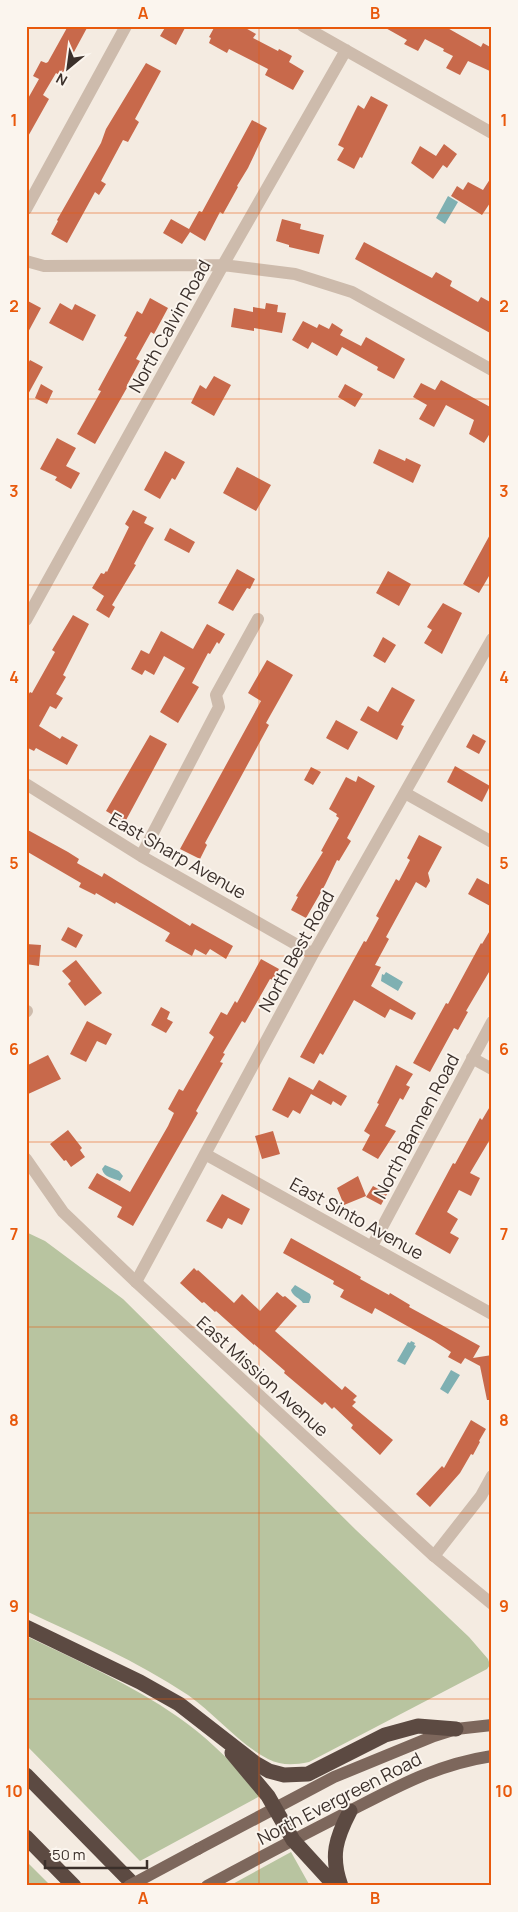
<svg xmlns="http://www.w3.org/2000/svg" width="518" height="1912" font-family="Manrope,sans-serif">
<rect width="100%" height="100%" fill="#f4ebe1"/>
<!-- green -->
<path fill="#b8c4a0" d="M26,1232L45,1241L123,1299L356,1530L469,1637L488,1659L490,1665L487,1669L309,1762C294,1765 282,1766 268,1759C239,1744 215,1714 188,1695C137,1661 81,1637 26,1611Z
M26,1636C78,1661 131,1684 178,1717C210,1739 236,1767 262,1795L140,1861L26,1745Z
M291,1852L310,1886H229Z
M26,1861L51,1886H26Z"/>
<!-- water -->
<path fill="#7fb0b2" d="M448,196L458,202L445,224L436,218Z
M386,972L403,982L398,991L381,981L382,974L384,975Z
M105,1165L119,1171L123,1176L120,1181C114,1178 104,1178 102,1169Z
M295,1285L310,1294L311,1297L309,1303H303C300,1298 292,1296 291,1290Z
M411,1341L415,1343L414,1345L416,1346L405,1365L397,1361L408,1342L410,1343Z
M451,1370L460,1375L448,1394L440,1389Z"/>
<!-- building -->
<path fill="#c8694b" d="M68,26H88L61,76L56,73L43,95L49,99L26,140V102L39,79L33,76L41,61L46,63L48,62Z
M166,26H186L176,45L160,36Z
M215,26H242L256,34L253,38L278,51L279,49L292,56L289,62L304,71L293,90L265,75L268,69L229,49L227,53L209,43L211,38L209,37Z
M382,26H444L481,47L483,43L492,48V72L468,61L460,75L446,68L453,56L443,51L444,49L425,39L418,51L404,44L407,40Z
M146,63L161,71L135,119L139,122L128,142L123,140L101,181L106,184L99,195L95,192L67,243L51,234L58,221L57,220L101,143L106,129Z
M371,96L388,105L362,158L360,157L354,169L337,160L344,148L338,145L358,105L364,109Z
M252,120L267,128L248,168L237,186L238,187L223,214L220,212L205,241L190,232L182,244L163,233L171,219L189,229L199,211L202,212Z
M444,144L457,154L447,168L443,165L433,179L411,163L420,146L436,156Z
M492,176V200L482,215L451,196L457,186L463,190L468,182L483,190Z
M282,219L301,224L300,229L324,235L319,254L289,247V245L276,241Z
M364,242L432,278L436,272L452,281L450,286L478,302L481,297L492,303V334L355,259Z
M150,298L168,308L154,334L151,332L136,359L140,361L127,385L128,386L95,444L77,434L101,391L98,390L127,337L124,336L137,311L142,314Z
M26,300L41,308L26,336Z
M60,303L72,310L75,304L96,315L83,341L49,323Z
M266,303L278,305L277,312L286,313L282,333L254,328V331L231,327L234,308L253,312V307L265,309Z
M303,321L317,328L319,324L329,329L332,323L343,330L340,335L361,346L366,337L405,359L394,379L377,370L378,367L342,347L337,356L312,342L308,349L292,340Z
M30,360L43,367L26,398V367Z
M214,376L231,385L214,416L191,403L200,385L206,389Z
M441,380L492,408V430L484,443L469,434L474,420L446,405L434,427L419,419L427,405L413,397L421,383L435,390Z
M41,384L53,391L47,404L35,398Z
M345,384L363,394L355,407L338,397Z
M57,438L76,448L66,466L80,473L71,489L55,480L57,477L40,469Z
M379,449L405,461L406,458L421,465L413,483L373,463Z
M165,451L185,462L175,480L172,478L160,499L144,490Z
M237,467L271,485L256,511L223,493Z
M133,510L147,517L144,523L154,528L147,540L134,564L136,565L112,605L115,607L109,618L96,610L104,596L92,588L101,573L104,574L106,571L107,572L129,527L125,524Z
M170,528L195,542L189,553L164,540Z
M492,531V571L479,593L463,584Z
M237,569L255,579L250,589L247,588L233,611L218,603Z
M388,571L411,584L399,606L376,593Z
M443,603L462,613L442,654L424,643L432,630L427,627Z
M73,615L89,624L63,675L66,677L56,694L63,698L56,709L50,706L39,726L60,739L62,736L78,745L67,765L36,748L34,751L26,747V699L30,692L32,693L55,652L52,650Z
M207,624L225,634L219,644L217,642L210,654L208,653L192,683L199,687L178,723L160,712L185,668L164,656L154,675L145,670L142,675L131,669L141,650L149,654L161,631L193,649Z
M383,637L396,645L385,663L373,656Z
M267,660L293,675L266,723L269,725L205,843L207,845L200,859L180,849L261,701L248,693Z
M392,687L415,700L401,725L404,726L397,740L360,720L368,706L378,712Z
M336,720L358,732L348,750L326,738Z
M473,734L486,741L479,754L466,747Z
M150,735L167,744L125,822L106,811Z
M455,766L490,786L482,802L447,782Z
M311,767L321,772L313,785L304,780Z
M358,776L375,786L347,838L351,841L339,861L337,860L325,885L306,918L291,910L298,897L296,896L323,852L321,851L339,818L336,816L337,814L329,809L346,777L356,782Z
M26,829L68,852L79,859L77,863L102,877L104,873L190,926L192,923L233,946L226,959L210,949L206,955L195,949L192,956L165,941L170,933L116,902L115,904L96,893L95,895L79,887L81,883L26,851Z
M419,835L442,847L428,873L430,881L426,888L416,882L386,937L389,939L375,965L381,967L371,986L416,1013L412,1020L390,1009L385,1018L354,1000L323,1055L320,1053L314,1064L300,1057L364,941L366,942L379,918L376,916L396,879L399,881L410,860L407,858Z
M477,878L492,886V907L468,894Z
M68,927L83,935L76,948L61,940Z
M492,927V967L466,1011L468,1012L458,1030L454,1028L430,1072L413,1063L446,1003L448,1004L481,943L482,944Z
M26,944L41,945L39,966L26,964Z
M261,959L279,969L273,980L270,979L245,1023L242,1021L223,1053L225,1054L220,1062L223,1063L196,1111L198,1113L133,1226L117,1217L122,1207L88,1188L97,1173L130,1192L168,1126L174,1113L168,1109L179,1089L183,1091L214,1037L209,1033L221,1012L227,1015L235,1001L237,1003Z
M76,960L102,993L85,1006L68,984L71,981L62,971Z
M161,1007L170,1012L167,1019L173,1022L166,1033L151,1025Z
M87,1021L112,1034L106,1045L97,1041L86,1062L70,1054Z
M48,1055L61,1079L26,1095V1066Z
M396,1065L413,1074L406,1085L410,1087L403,1100L400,1098L385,1126L396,1131L378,1159L362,1150L370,1135L364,1131L379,1104L377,1103Z
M289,1077L313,1090L319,1080L347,1096L341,1106L333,1101L331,1105L311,1094L300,1114L293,1110L288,1118L272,1110Z
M492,1103V1136L470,1173L480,1178L471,1196L459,1190L447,1212L458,1219L450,1233L459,1238L450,1254L415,1234L453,1163L455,1164L480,1118L482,1120Z
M68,1130L82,1148L80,1150L85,1157L71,1167L66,1160L64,1161L50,1144Z
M273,1131L280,1154L262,1159L255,1136Z
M358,1176L366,1196L344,1205L337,1188Z
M373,1186L387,1194L381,1205L366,1197Z
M222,1194L250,1209L242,1225L228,1218L222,1229L206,1221Z
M291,1238L361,1277L360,1279L389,1295L390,1293L410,1305L409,1307L480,1346L473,1358L492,1355V1400H487L480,1366L465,1358L461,1364L448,1357L451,1352L434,1341L375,1308L372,1314L340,1297L344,1290L333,1284L334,1281L283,1253Z
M194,1268L197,1271L198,1270L234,1303L242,1294L260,1311L277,1292L283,1297L285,1296L297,1306L275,1331L342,1390L345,1386L357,1396L353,1400L356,1402L352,1406L393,1440L380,1455L351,1428L353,1425L334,1407L332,1409L325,1402L322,1405L284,1373L285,1371L254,1344V1345L216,1311L215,1312L204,1302L202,1303L180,1283Z
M471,1420L486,1429L479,1441L480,1442L473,1455L471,1454L460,1473L430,1507L416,1494L442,1466L444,1468Z"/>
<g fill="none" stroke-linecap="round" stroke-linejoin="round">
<!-- minor -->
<path stroke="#cdbbac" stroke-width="12" d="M303,26L492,133
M26,209L126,26
M26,261L44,266L223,265L295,274L352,292L492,370
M26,620L223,265L346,50
M26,784L141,856L313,954
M405,793L492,842
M141,856L219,707L216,695L258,619
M26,1012L27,1011
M472,1058L492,1069
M205,1154L492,1314
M372,1246L492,1022
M136,1282L313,954L492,639
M434,1556L481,1496L492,1476"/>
<!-- tertiary -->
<path stroke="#cdbbac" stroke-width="12" d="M26,1159L63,1212L136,1282L434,1556L492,1604"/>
<!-- primary -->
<path stroke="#7d675c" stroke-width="12" d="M198,1849L334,1777L434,1736L456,1729L492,1725
M207,1886C251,1862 295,1839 340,1816C391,1790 433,1765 492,1756"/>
<!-- motorway -->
<path stroke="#5c4a42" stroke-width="15" d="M26,1627L140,1682L179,1704L255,1763L269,1771L284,1775L308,1774L385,1735L418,1726L456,1729
M232,1753L268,1796L293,1840L335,1886
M26,1775L135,1886
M26,1837L74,1886
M341,1886C330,1856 336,1838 350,1811"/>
<!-- primary-bridge -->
<path stroke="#7d675c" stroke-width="12" d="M129,1886L198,1849"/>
</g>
<!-- grid -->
<path fill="none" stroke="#e8590c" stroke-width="1" stroke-opacity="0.55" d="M259,26V1886M26,213H492M26,399H492M26,585H492M26,770H492M26,956H492M26,1142H492M26,1327H492M26,1513H492M26,1699H492"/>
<g text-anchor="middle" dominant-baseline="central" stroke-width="4" stroke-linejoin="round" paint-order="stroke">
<!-- street labels -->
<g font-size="18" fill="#3b302b" stroke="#fbf5ee">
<text transform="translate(169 326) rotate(-61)">North Calvin Road</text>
<text transform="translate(178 855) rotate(30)">East Sharp Avenue</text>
<text transform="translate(296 951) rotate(-61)">North Best Road</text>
<text transform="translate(416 1126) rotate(-62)">North Bannen Road</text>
<text transform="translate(357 1218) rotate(29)">East Sinto Avenue</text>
<text transform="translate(263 1376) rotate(42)">East Mission Avenue</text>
<text transform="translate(339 1798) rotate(-27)">North Evergreen Road</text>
</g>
</g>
<!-- border -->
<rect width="518" height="1912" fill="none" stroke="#fbf5ee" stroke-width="55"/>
<!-- north arrow -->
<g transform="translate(68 68) rotate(209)" stroke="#fbf5ee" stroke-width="4" paint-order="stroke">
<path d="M0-4L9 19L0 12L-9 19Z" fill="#3b302b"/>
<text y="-8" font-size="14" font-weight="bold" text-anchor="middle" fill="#3b302b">N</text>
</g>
<!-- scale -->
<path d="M45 1860v8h102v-8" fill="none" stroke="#3b302b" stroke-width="2.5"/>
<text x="52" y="1860" font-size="15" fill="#3b302b" stroke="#fbf5ee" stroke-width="4" paint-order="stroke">50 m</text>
<rect x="28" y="28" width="462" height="1856" fill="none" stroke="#e8590c" stroke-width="2"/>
<g font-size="16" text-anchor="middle" font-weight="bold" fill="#e8590c">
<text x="143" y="19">A</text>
<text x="375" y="19">B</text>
<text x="14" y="126">1</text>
<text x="504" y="126">1</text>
<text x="14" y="312">2</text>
<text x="504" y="312">2</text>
<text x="14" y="497">3</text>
<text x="504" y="497">3</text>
<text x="14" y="683">4</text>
<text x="504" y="683">4</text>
<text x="14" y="869">5</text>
<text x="504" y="869">5</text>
<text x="14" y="1055">6</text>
<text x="504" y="1055">6</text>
<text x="14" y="1240">7</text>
<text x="504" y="1240">7</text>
<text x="14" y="1426">8</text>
<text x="504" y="1426">8</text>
<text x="14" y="1612">9</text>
<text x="504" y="1612">9</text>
<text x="14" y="1797">10</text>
<text x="504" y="1797">10</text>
<text x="143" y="1904">A</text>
<text x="375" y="1904">B</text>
</g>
</svg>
